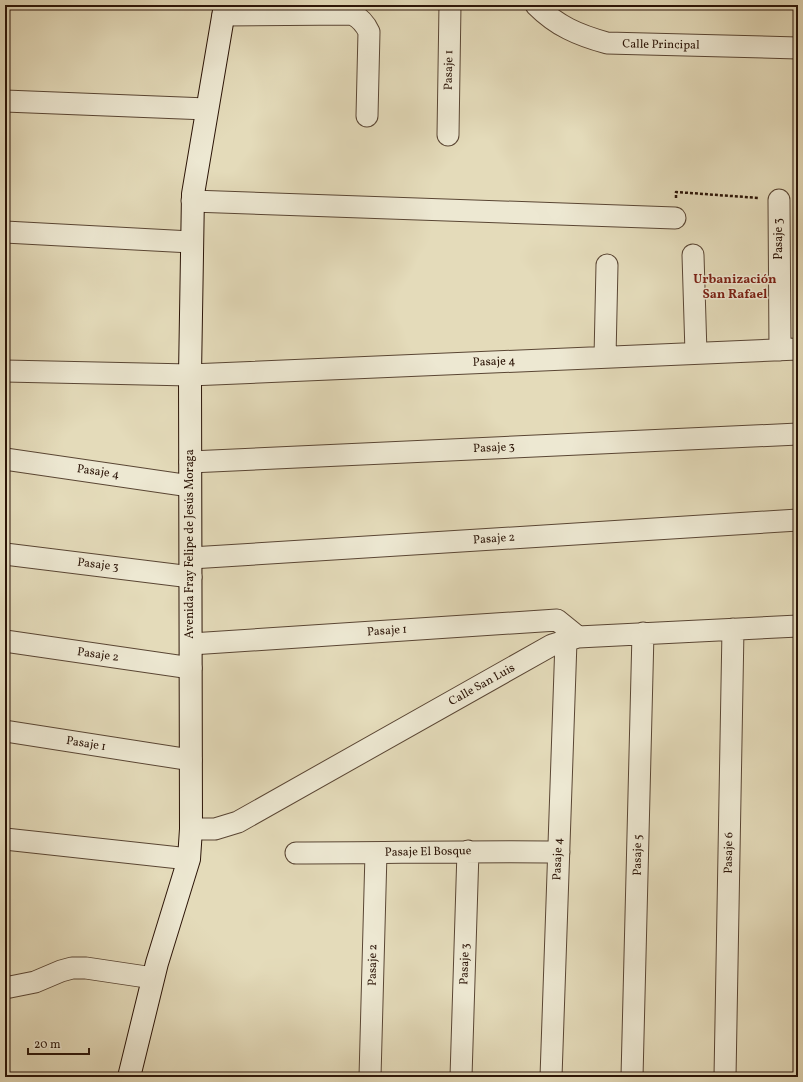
<svg xmlns="http://www.w3.org/2000/svg" width="803" height="1082" font-family="Vollkorn,serif">
<rect width="100%" height="100%" fill="#e4dbba"/>
<filter id="stains"><feTurbulence type="fractalNoise" baseFrequency=".005" numOctaves="4"/><feColorMatrix values="0 0 0 0 .2 0 0 0 0 .09 0 0 0 0 .02 0 0 0 .5 -.17"/></filter>
<radialGradient id="worn" r=".72"><stop offset=".6" stop-color="#630" stop-opacity="0"/><stop offset="1" stop-color="#630" stop-opacity=".3"/></radialGradient>
<g fill="none" stroke-linecap="round" stroke-linejoin="round">
<defs>
<path id="street" d="M536,5C557,26 578,35 607,43L798,48
M223,15L352,14C360,18 365,23 369,32L367,116
M5,101L207,109
M448,135L450,5
M779,200L780,350
M192,201L675,218
M5,232L191,242
M693,255L696,353
M605,357L607,265
M5,371L190,375L798,349
M5,459L190,486
M190,462L798,434
M5,554L191,577
M191,558L798,520
M5,641L191,668
M191,644L557,620L578,637
M5,731L191,760
M191,829H215L238,822L552,645L578,637L798,626
M5,839L189,859
M296,853C384,853 471,851 559,852
M5,988L35,982L61,971L72,968H86L153,978
M370,1077L376,853
M461,1077L468,851
M551,1077L566,641
M632,1077L643,633
M725,1077L733,629"/>
<path id="secondary" d="M129,1077L157,963L189,859L191,829L190,375L193,194L225,5"/>
</defs>
<!-- street casing -->
<use href="#street" stroke="#5a4634" stroke-width="23"/>
<!-- secondary casing -->
<use href="#secondary" stroke="#2c1508" stroke-width="24"/>
<!-- path -->
<path stroke="#2c1508" stroke-width="2.5" stroke-dasharray="3 2" stroke-linecap="butt" d="M676,198V192L759,198"/>
<!-- street -->
<use href="#street" stroke="#ede8d2" stroke-width="21"/>
<!-- secondary -->
<use href="#secondary" stroke="#ede8d2" stroke-width="22"/>
</g>
<g text-anchor="middle" dominant-baseline="central" stroke-width="3" stroke-linejoin="round" paint-order="stroke">
<!-- street labels -->
<g font-size="12" fill="#2c1508" stroke="#ede8d2">
<text transform="translate(661 45) rotate(1)">Calle Principal</text>
<text transform="translate(449 70) rotate(-89)">Pasaje 1</text>
<text transform="translate(779 239) rotate(-90)">Pasaje 3</text>
<text transform="translate(494 362) rotate(-2)">Pasaje 4</text>
<text transform="translate(494 448) rotate(-3)">Pasaje 3</text>
<text transform="translate(98 472) rotate(8)">Pasaje 4</text>
<text transform="translate(494 539) rotate(-4)">Pasaje 2</text>
<text transform="translate(190 544) rotate(-90)">Avenida Fray Felipe de Jesús Moraga</text>
<text transform="translate(98 565) rotate(7)">Pasaje 3</text>
<text transform="translate(387 631) rotate(-4)">Pasaje 1</text>
<text transform="translate(98 655) rotate(8)">Pasaje 2</text>
<text transform="translate(482 685) rotate(-29)">Calle San Luis</text>
<text transform="translate(86 744) rotate(9)">Pasaje 1</text>
<text transform="translate(428 852) rotate(-1)">Pasaje El Bosque</text>
<text transform="translate(729 853) rotate(-89)">Pasaje 6</text>
<text transform="translate(638 855) rotate(-89)">Pasaje 5</text>
<text transform="translate(558 859) rotate(-88)">Pasaje 4</text>
<text transform="translate(465 964) rotate(-88)">Pasaje 3</text>
<text transform="translate(373 965) rotate(-89)">Pasaje 2</text>
</g>
<!-- neighbourhood labels -->
<g font-size="13" font-weight="bold" fill="#7a1f14" stroke="#ede8d2">
<text x="735" y="280">Urbanización<tspan x="735" dy="15">San Rafael</tspan></text>
</g>
</g>
<!-- margin -->
<rect width="803" height="1082" fill="none" stroke="#e4dbba" stroke-width="20"/>
<rect x="6" y="6" width="791" height="1070" fill="none" stroke="#2c1508" stroke-width="2"/>
<rect x="10" y="10" width="783" height="1062" fill="none" stroke="#2c1508"/>
<!-- scale -->
<path d="M28 1048v6h61v-6" fill="none" stroke="#2c1508" stroke-width="2"/>
<text x="34" y="1048" font-size="12" fill="#2c1508" stroke="#ede8d2" stroke-width="3" paint-order="stroke">20 m</text>
<rect width="100%" height="100%" filter="url(#stains)"/>
<rect width="100%" height="100%" fill="url(#worn)"/>
</svg>
